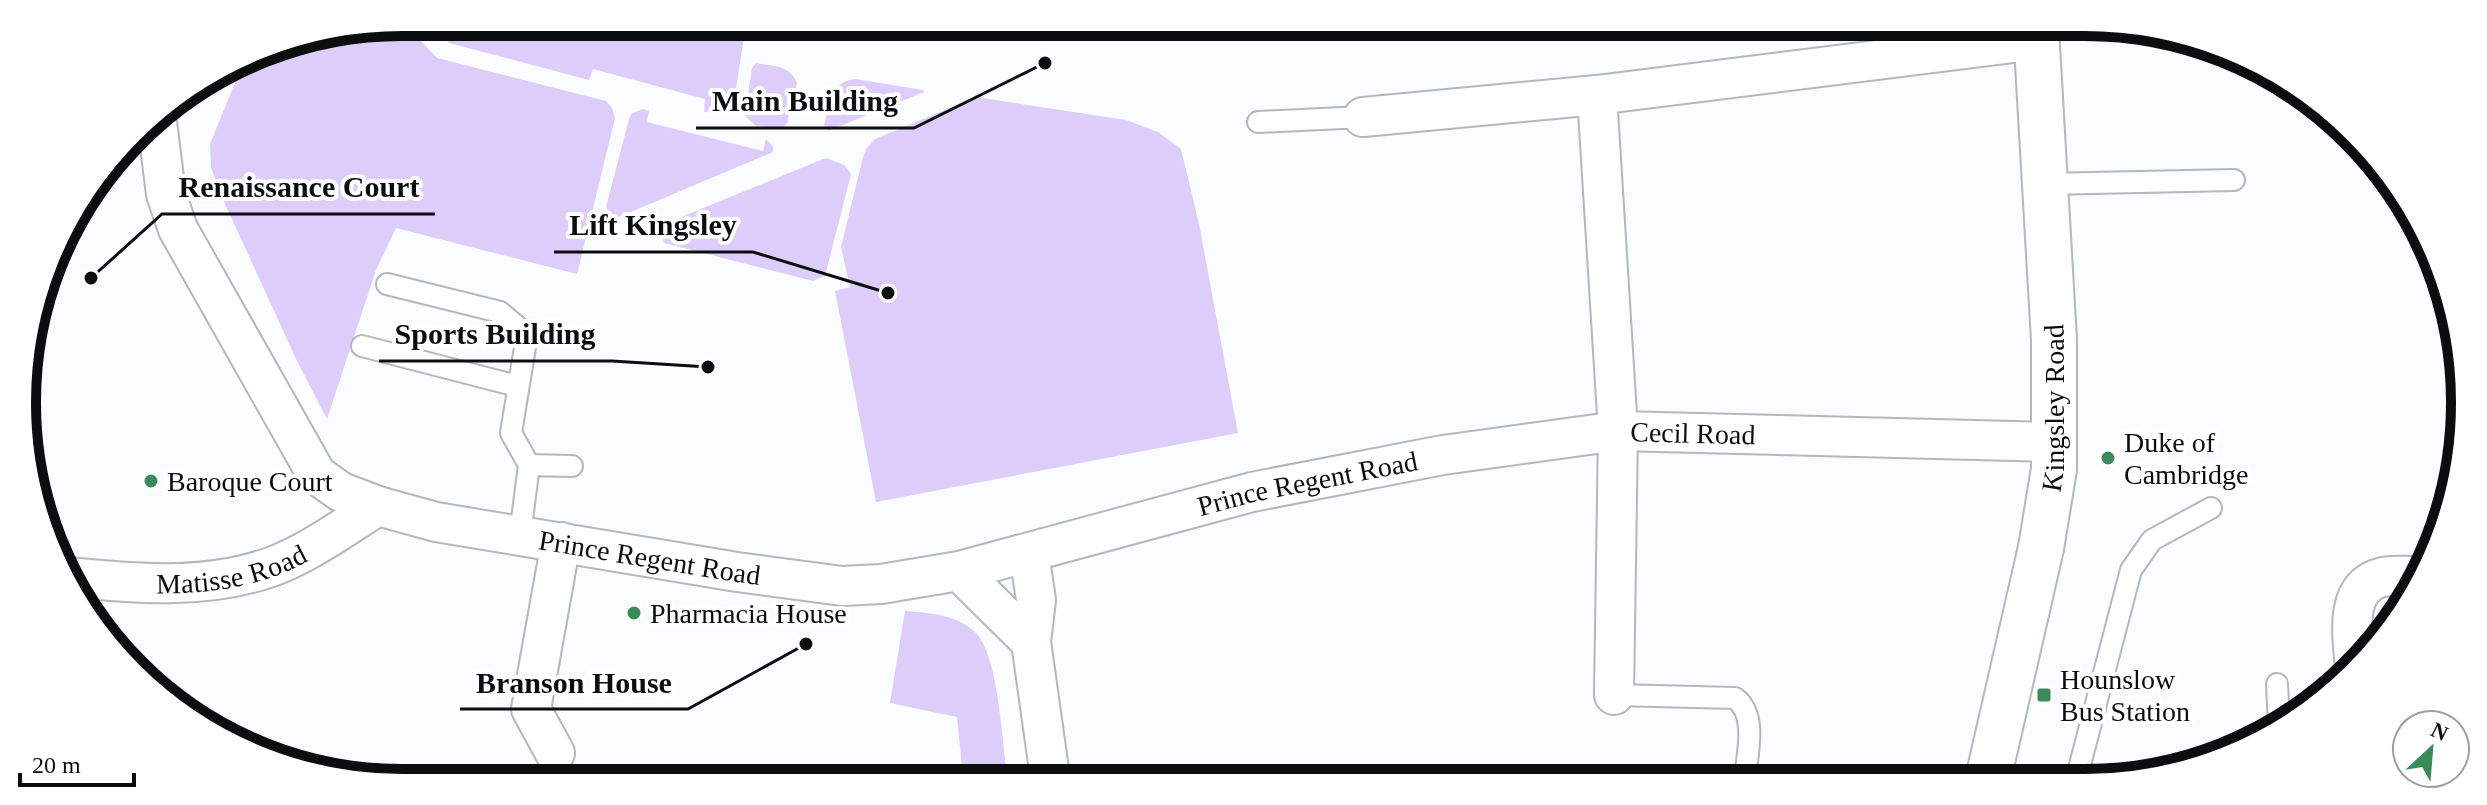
<svg xmlns="http://www.w3.org/2000/svg" width="2487" height="805" font-family="Georgia,serif">
<rect width="100%" height="100%" fill="#fafcfe"/>
<!-- green -->
<path fill="#ddcdfb" d="M403,22L437,58L606,101L612,108L615,118L577,274L396,228L376,270L327,419L297,361L220,193L211,167L210,144L245,58L257,51Z
M439,22L746,23L734,102L720,113L704,112L705,99L593,69L589,80L449,43L440,29Z
M756,63C773,66 790,65 797,83L787,123L783,128L756,126L745,116L752,68Z
M855,79L923,90L924,92L828,131L824,125C830,106 831,81 855,79Z
M976,97L1126,120L1158,132L1181,149L1199,224L1238,433L876,502L835,291L850,287L841,247L863,157L867,148L875,139Z
M643,109L649,111L647,122L763,151L766,139L773,146V152L619,217H613L606,207L629,119L632,113Z
M826,158L844,165L851,174L825,276L813,281L664,243L660,229L666,223Z
M905,611C929,613 956,614 975,632C998,652 1003,745 1007,777H963L957,717L890,703Z"/>
<g fill="none" stroke-linecap="round" stroke-linejoin="round">
<defs>
<path id="service" d="M1258,122L1363,117
M2045,184L2234,180
M387,284L500,312L527,335L511,433L529,465L520,535
M362,346L517,386
M529,465L572,466
M2277,684L2279,725
M1614,695L1735,698C1758,715 1747,753 1745,779
M2076,780L2131,570L2152,540L2211,508"/>
<g id="minor">
<path d="M1597,95L1618,431L1614,695"/>
<path id="s1" d="M156,114L166,194L178,229L317,475L341,492L378,506L436,522L737,572L842,586L881,584L959,571L1252,492L1443,455L1618,431L2055,442"/>
<path d="M1363,117L1597,95L2037,40"/>
<path d="M1029,553L1036,600L1031,642L1050,777"/>
<path d="M959,571L1031,642"/>
<path id="s2" d="M69,577C136,584 206,590 271,567C309,553 344,527 378,506"/>
<path d="M2355,669C2353,639 2342,586 2383,577C2395,575 2408,576 2420,576"/>
<path d="M555,753L531,709L561,542"/>
</g>
<g id="tertiary">
<path id="s3" d="M1988,779L2041,548L2054,469V340L2036,29"/>
</g>
</defs>
<!-- service casing -->
<use href="#service" stroke="#b4b7bb" stroke-width="24"/>
<!-- minor casing -->
<use href="#minor" stroke="#b4b7bb" stroke-width="42"/>
<!-- tertiary casing -->
<use href="#tertiary" stroke="#b4b7bb" stroke-width="48"/>
<!-- service -->
<use href="#service" stroke="#fff" stroke-width="20"/>
<!-- minor -->
<use href="#minor" stroke="#fff" stroke-width="38"/>
<!-- tertiary -->
<use href="#tertiary" stroke="#fff" stroke-width="44"/>
</g>
<!-- markers -->
<g fill="#3b8a5a" stroke="#fff" stroke-width="3">
<circle cx="2108" cy="458" r="8"/>
<circle cx="151" cy="481" r="8"/>
<circle cx="634" cy="613" r="8"/>
<rect x="2036" y="687" width="16" height="16" rx="4"/>
</g>
<g text-anchor="middle" dominant-baseline="central" stroke-width="8" stroke-linejoin="round" paint-order="stroke">
<!-- street labels -->
<g font-size="28" fill="#0c0d0f" stroke="#fff">
<text stroke="none"><textPath href="#s3" startOffset="378">Kingsley Road</textPath></text>
<text stroke="none"><textPath href="#s1" startOffset="1808">Cecil Road</textPath></text>
<text stroke="none"><textPath href="#s1" startOffset="1418">Prince Regent Road</textPath></text>
<text stroke="none"><textPath href="#s1" startOffset="746">Prince Regent Road</textPath></text>
<text stroke="none"><textPath href="#s2" startOffset="164">Matisse Road</textPath></text>
</g>
<!-- poi labels -->
<g font-size="28" fill="#0c0d0f" stroke="#fff" text-anchor="start">
<text x="2124" y="442">Duke of<tspan x="2124" dy="32">Cambridge</tspan></text>
<text x="167" y="481">Baroque Court</text>
<text x="650" y="613">Pharmacia House</text>
<text x="2060" y="679">Hounslow<tspan x="2060" dy="32">Bus Station</tspan></text>
</g>
</g>
<!-- crop -->
<path d="M0 0H2487V805H0ZM402 36H2085A366 366 0 0 1 2451 402V403A366 366 0 0 1 2085 769H402A366 366 0 0 1 36 403V402A366 366 0 0 1 402 36Z" fill="#fff" fill-rule="evenodd"/>
<path fill="none" stroke="#0c0d0f" stroke-width="10" d="M402 36H2085A366 366 0 0 1 2451 402V403A366 366 0 0 1 2085 769H402A366 366 0 0 1 36 403V402A366 366 0 0 1 402 36Z"/>
<!-- callouts -->
<path fill="none" stroke="#0c0d0f" stroke-width="3" d="M1045 63L914 128H696M91 278L162 214H435M888 293L753 252H554M708 367L612 361H379M806 644L688 709H460"/>
<g fill="#0c0d0f" stroke="#fff" stroke-width="3">
<circle cx="1045" cy="63" r="8"/>
<circle cx="91" cy="278" r="8"/>
<circle cx="888" cy="293" r="8"/>
<circle cx="708" cy="367" r="8"/>
<circle cx="806" cy="644" r="8"/>
</g>
<g font-size="30" text-anchor="middle" font-weight="bold" fill="#0c0d0f" stroke="#fff" stroke-width="8" stroke-linejoin="round" paint-order="stroke">
<text x="805" y="111">Main Building</text>
<text x="299" y="197">Renaissance Court</text>
<text x="653" y="235">Lift Kingsley</text>
<text x="495" y="344">Sports Building</text>
<text x="574" y="693">Branson House</text>
</g>
<!-- north arrow -->
<g transform="translate(2431 749) rotate(26)"><circle r="38" fill="#ffffff" stroke="#9e9e9f" stroke-width="2"/>
<path d="M0-6L14 30L0 20L-14 30Z" fill="#3b8a5a"/>
<text y="-12" font-size="22" font-weight="bold" text-anchor="middle" fill="#0c0d0f">N</text>
</g>
<!-- scale -->
<path d="M20 773v12h114v-12" fill="none" stroke="#0c0d0f" stroke-width="4"/>
<text x="32" y="773" font-size="24" fill="#0c0d0f" stroke="#ffffff" stroke-width="6" paint-order="stroke">20 m</text>
</svg>
